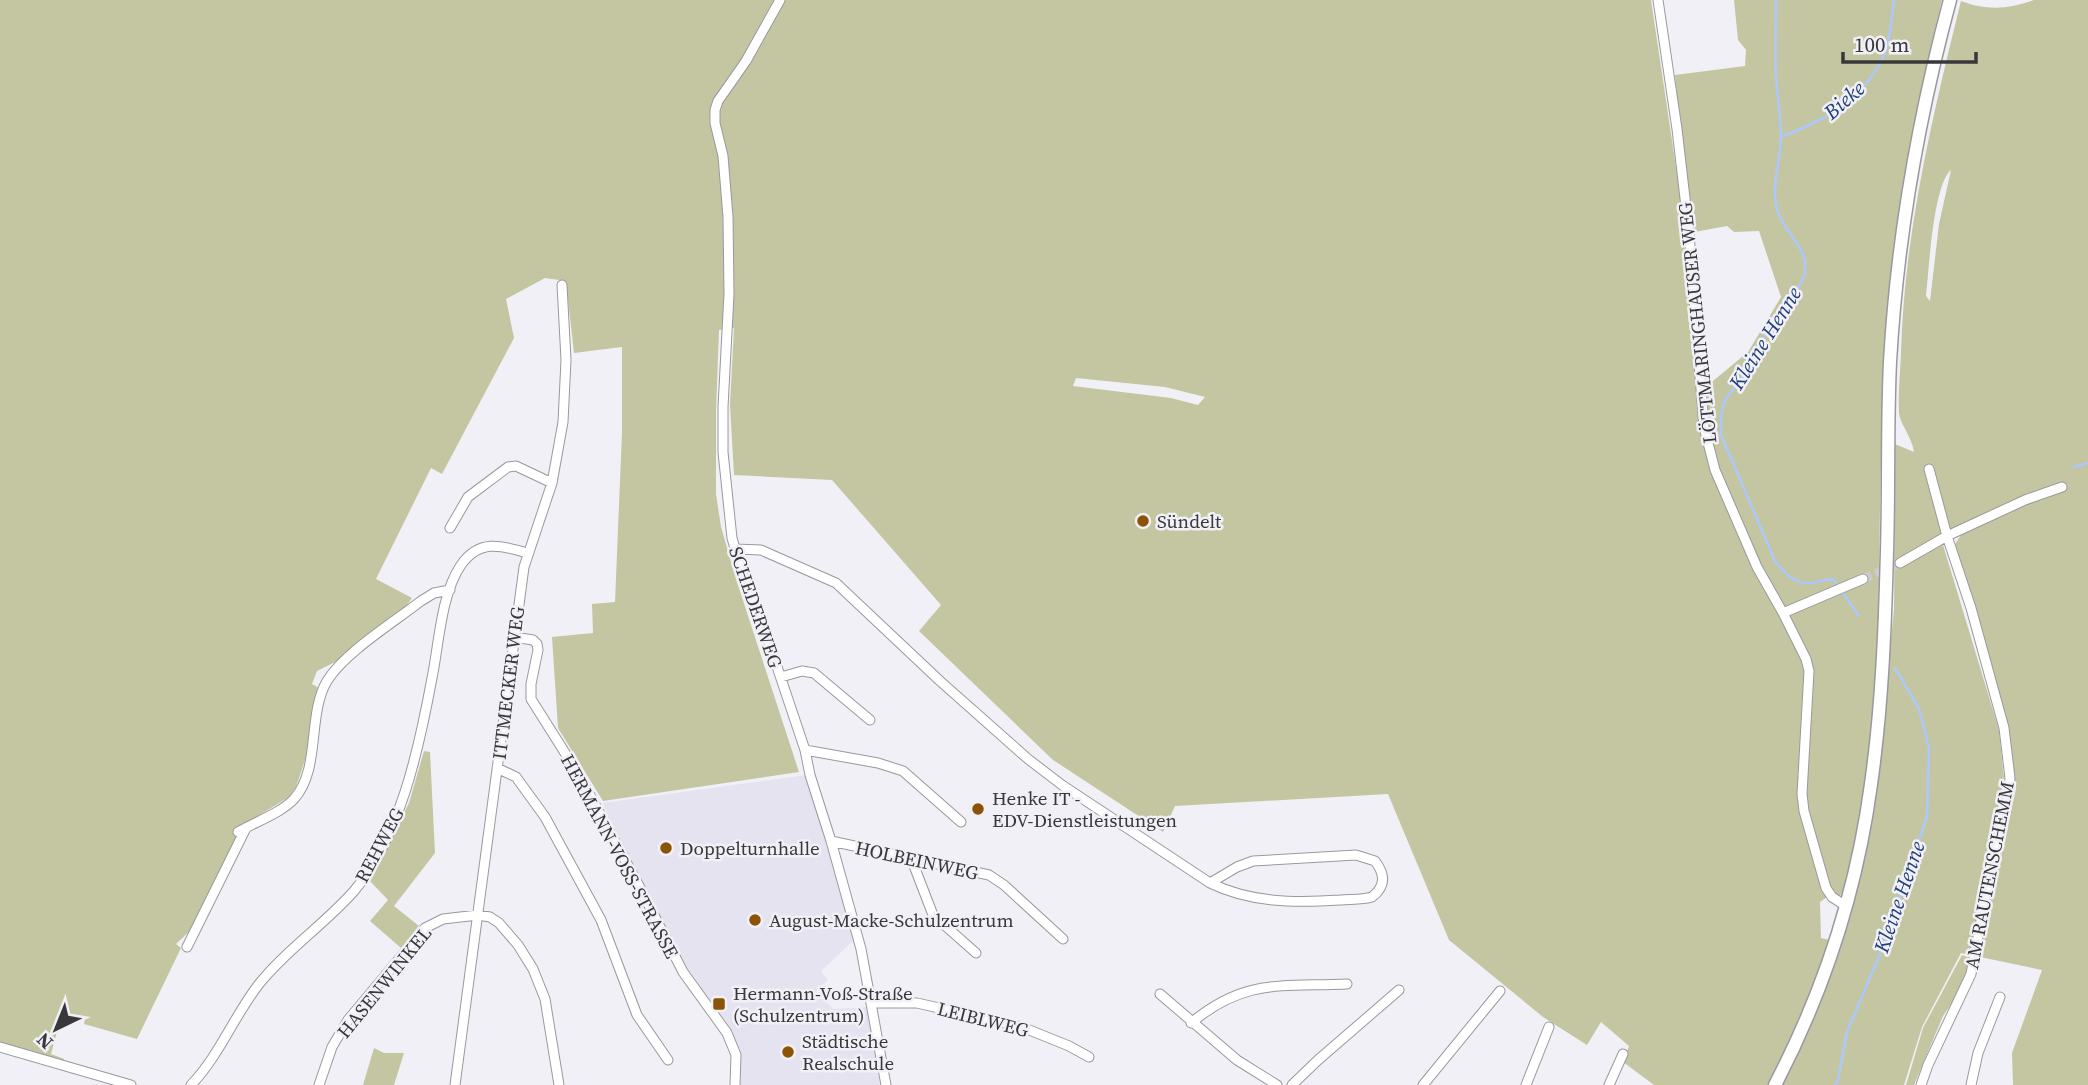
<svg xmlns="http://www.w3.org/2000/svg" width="2088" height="1085" font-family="'Source Serif 4',serif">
<rect width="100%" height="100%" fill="#f1f0f7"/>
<!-- built -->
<path fill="#e6e3f1" d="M806,775L854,940L821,971L828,980L816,991L833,1009L868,1007L880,1085H740V1053L730,1031L688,974L611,824L603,803Z"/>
<!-- green -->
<path fill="#c4c6a1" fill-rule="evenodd" d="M0,0H1651L1694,288L1702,390L1748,352L1781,297L1759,231L1734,232L1727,226L1689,233L1675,75L1745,66L1746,50L1738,40L1734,0H1942C1906,142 1889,287 1882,434C1877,548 1883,664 1867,777C1862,814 1853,850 1846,886L1840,896L1833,893L1820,902L1821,938L1830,940L1794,1031L1768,1085H1654L1623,1062L1629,1046L1601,1022L1587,1045L1543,1017L1449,940L1388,794L1175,806L1163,832L1053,760L919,631L941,605L832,480L734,475L730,405L734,328L719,330L716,412V494L721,527L736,579L799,772L603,801L558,728L552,637L593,633L592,604L615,602L622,433V347L574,353L566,281L545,278L506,299L514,338L442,474L431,468L376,579L412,598L397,619L335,662L317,671L312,684L319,688L312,712L307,754L296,787L289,797L233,831L238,841L196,925L176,944L181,948L137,1039L84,1024L85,1018L62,1013L51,1054L64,1059L65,1063L0,1044ZM1076,378L1165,387L1205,397L1198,405L1171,398L1073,386Z
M2034,0H2088V1085H2013L2012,1053L2042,970L1961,953L1922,1027L1904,1085H1781L1816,1013L1843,936L1866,855L1876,793L1894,609L1895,444L1914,452C1912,437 1900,424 1899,413C1898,394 1900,374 1901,354C1904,234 1932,118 1961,1C1987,11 2009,9 2034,0ZM1951,170L1939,224L1930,301L1926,296C1929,270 1933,185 1951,170ZM2025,500L2026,505L1962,533L1954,546L2008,738L2016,789L1981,944L1972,946L2004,779L1999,730L1940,535Z
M424,751L430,752L435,853L394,906L419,926L401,948L370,921L388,900L370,881L409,803Z
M1962,955L1970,958L1965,983L1943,1016L1914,1085H1906L1923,1028Z
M374,1048L384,1053H404L394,1085H363Z"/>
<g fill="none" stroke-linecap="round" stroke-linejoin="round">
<!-- stream -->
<path stroke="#acc8fd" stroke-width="2.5" d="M1776,0C1776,25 1775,51 1776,76C1777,96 1781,115 1781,135C1781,158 1772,183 1776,205C1781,234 1818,252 1801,283L1772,322L1746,371L1724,402L1721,416V435L1775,561C1784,572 1793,584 1809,583C1817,583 1824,579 1833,579L1859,616
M1781,137C1824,120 1860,103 1882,59C1891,42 1891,18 1894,0
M2074,467L2088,463
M1835,1085L1838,1080L1847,1032L1882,949L1927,817L1929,748L1919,709L1895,668"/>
<!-- street-tunnel -->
<path stroke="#cccbd1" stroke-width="9" stroke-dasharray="9 4.5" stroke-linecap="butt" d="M1863,579L1900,563"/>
<defs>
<path id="street" d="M780,0L746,61L718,101L715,110V123L723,156L728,217L729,294L723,407V452L732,538L744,579L764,628L805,750L810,775L831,841L861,949L886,1085
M1658,0L1677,129L1689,233L1704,427L1715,470L1757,567L1783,613L1806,659L1809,671L1802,794L1804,811L1826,888L1832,897L1846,906
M1929,469L1947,536L2025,500L2062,487
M450,528L468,497L508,467L516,466L552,483
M735,549L761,550L836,583L940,681L1028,759L1062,785L1210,883C1251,903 1295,903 1340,900C1350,899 1362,900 1372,897C1386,886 1385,874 1375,861L1356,855L1253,861L1237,867L1210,883
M1900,563L1947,536L1971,608L2004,728L2010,778L2008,797L1987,889L1971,974L1928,1065L1921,1085
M1783,613L1863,579
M514,637L533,640L537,644L538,650L531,684V699L579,775L638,884L683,972L727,1033L736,1055L735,1085
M781,677L802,671L814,673L870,720
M805,750L878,763L903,771L961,822
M497,768L516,777L545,817L601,920L637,1015L668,1060
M238,832C255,822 281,813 294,799C321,769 307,715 327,681C344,653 394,622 421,601L434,593L450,590
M831,841L989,875L1004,885L1063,939
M911,858L933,915L976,953
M187,947L246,828
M1160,994L1237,1060L1277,1085
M872,1003H917L1022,1027L1069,1046L1089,1057
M1191,1023C1245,978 1281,987 1347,984
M0,1047L131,1085
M191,1085C219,1056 234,1016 259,984C287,949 325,924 354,891C377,864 394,825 405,792C417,755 425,716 432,678C439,644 441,594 461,565C479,539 501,545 527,553
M319,1085L332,1047L348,1020L425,928L443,919L478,915L490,917L499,923L518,945L533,969L545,999L559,1085
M455,1085L524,567L552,483L563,422L566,360L562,285
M1292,1085L1318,1060L1399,990
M1423,1085L1500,991
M1526,1085L1549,1027
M1609,1085L1623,1054
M1971,1085L1978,1053L2000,997"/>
<path id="secondary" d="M1775,1085C1824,991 1857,889 1871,784C1882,707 1885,628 1887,551C1889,488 1887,425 1890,362C1897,239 1918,119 1950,0"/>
</defs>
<!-- street casing -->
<use href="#street" stroke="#9a989f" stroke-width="11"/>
<!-- secondary casing -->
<use href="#secondary" stroke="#9a989f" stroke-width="15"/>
<!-- street -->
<use href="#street" stroke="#fff" stroke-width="9"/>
<!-- secondary -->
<use href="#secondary" stroke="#fff" stroke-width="12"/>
</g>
<!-- markers -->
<g fill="#8a5305" stroke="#f1f0f7" stroke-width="2.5">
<circle cx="1143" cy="521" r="7"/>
<circle cx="978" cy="809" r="7"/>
<circle cx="666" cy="848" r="7"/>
<circle cx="755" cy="920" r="7"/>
<rect x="712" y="997" width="14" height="14" rx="3.5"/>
<circle cx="788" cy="1052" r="7"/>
</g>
<g text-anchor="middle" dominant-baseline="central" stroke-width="5" stroke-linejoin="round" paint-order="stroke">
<!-- street labels -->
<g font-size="19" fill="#38383b" stroke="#f1f0f7">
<text transform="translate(1697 323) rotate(-96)">LÖTTMARINGHAUSER WEG</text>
<text transform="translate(756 607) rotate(71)">SCHEDERWEG</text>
<text transform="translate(508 683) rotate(-83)">ITTMECKER WEG</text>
<text transform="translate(379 845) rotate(-62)">REHWEG</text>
<text transform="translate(620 856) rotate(62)">HERMANN-VOSS-STRASSE</text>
<text transform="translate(917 860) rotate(12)">HOLBEINWEG</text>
<text transform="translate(1989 875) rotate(-79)">AM RAUTENSCHEMM</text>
<text transform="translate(384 982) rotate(-51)">HASENWINKEL</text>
<text transform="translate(983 1019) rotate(14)">LEIBLWEG</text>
</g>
<!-- poi labels -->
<g font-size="19" fill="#38383b" stroke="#f1f0f7" text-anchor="start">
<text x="1157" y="521">Sündelt</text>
<text x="992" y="798">Henke IT -<tspan x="992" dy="22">EDV-Dienstleistungen</tspan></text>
<text x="680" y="848">Doppelturnhalle</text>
<text x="769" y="920">August-Macke-Schulzentrum</text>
<text x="733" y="993">Hermann-Voß-Straße<tspan x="733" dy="22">(Schulzentrum)</tspan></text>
<text x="802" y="1041">Städtische<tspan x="802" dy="22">Realschule</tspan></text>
</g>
<!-- water labels -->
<g font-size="21" font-style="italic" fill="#203f7c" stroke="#f1f0f7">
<text transform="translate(1844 100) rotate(-41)">Bieke</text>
<text transform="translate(1765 338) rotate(-58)">Kleine Henne</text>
<text transform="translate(1899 897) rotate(-71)">Kleine Henne</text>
</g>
</g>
<!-- north arrow -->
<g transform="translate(56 1029) rotate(223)" stroke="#f1f0f7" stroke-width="5" paint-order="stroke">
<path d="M0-5L12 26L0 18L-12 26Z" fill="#38383b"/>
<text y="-10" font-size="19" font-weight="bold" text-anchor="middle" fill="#38383b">N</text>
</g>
<!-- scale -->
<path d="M1843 52v10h133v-10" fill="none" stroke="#38383b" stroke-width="3.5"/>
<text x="1854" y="52" font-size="21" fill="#38383b" stroke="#f1f0f7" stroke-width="5" paint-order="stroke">100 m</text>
</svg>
